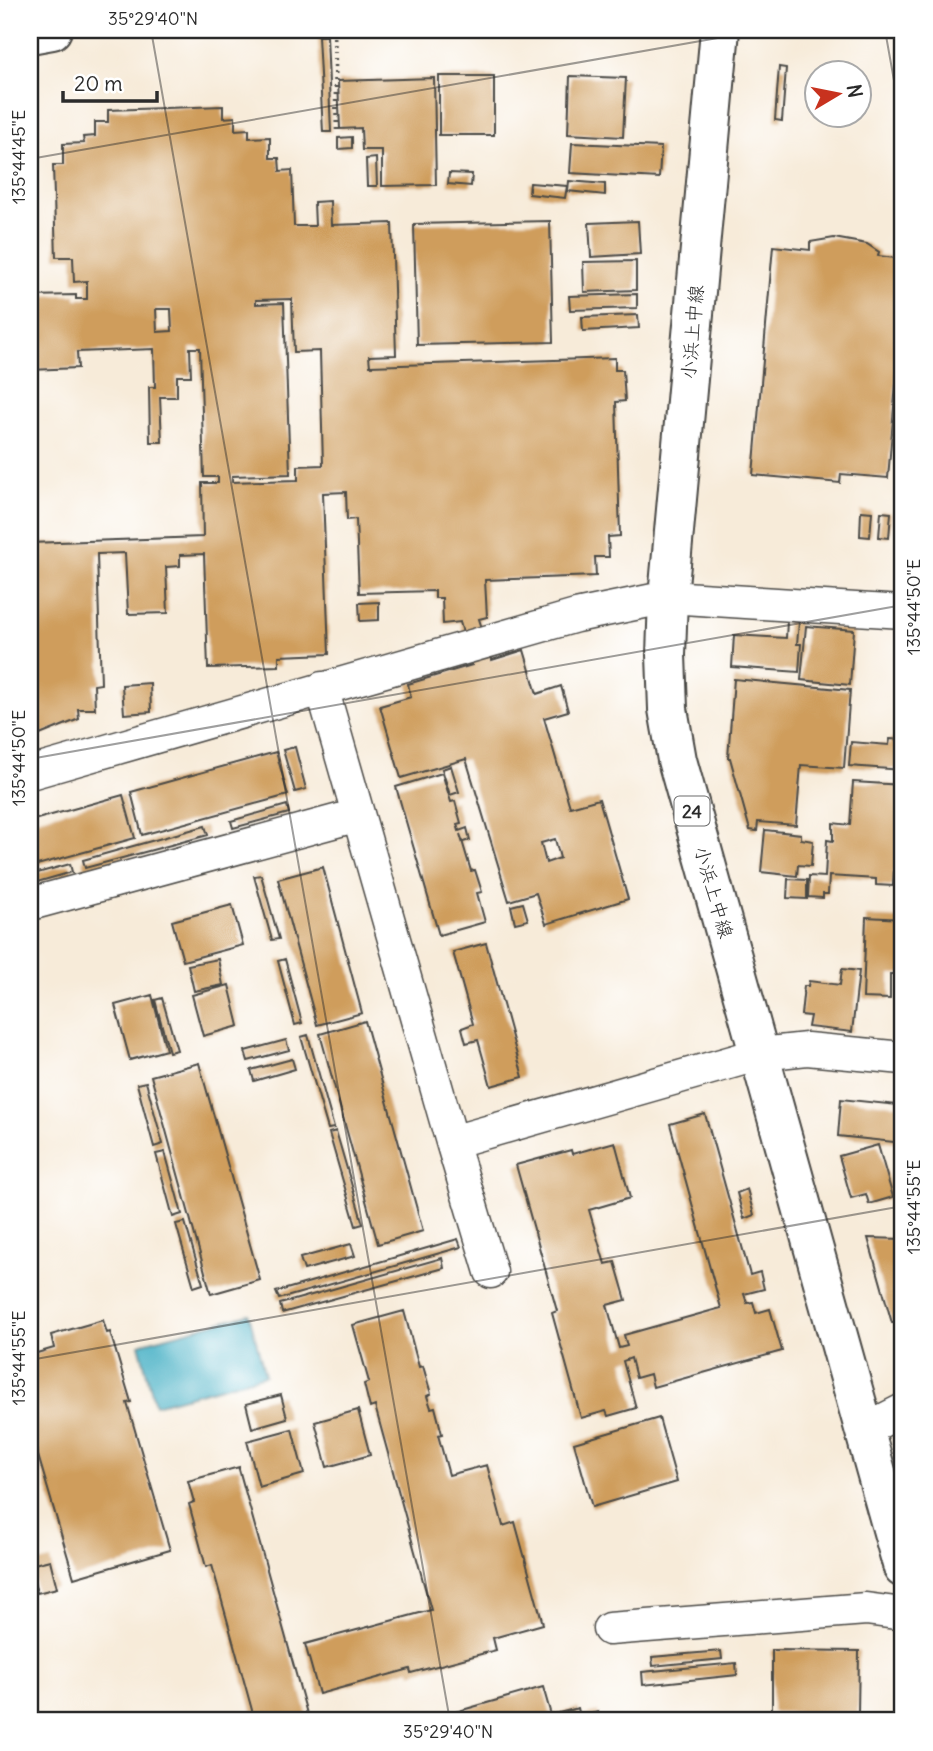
<svg xmlns="http://www.w3.org/2000/svg" width="933" height="1751" font-family="Delius,'Klee One',sans-serif">
<rect width="100%" height="100%" fill="#fff"/>
<filter id="ink" filterUnits="userSpaceOnUse"><feTurbulence type="fractalNoise" baseFrequency=".0143" numOctaves="2"/><feDisplacementMap in="SourceGraphic" scale="14" xChannelSelector="R" yChannelSelector="G"/><feConvolveMatrix kernelMatrix="1 2 1 2 8 2 1 2 1" color-interpolation-filters="sRGB"/></filter>
<filter id="wash" filterUnits="userSpaceOnUse"><feTurbulence type="fractalNoise" baseFrequency=".00686" numOctaves="4" result="noise"/><feDisplacementMap in="SourceGraphic" scale="28" xChannelSelector="R" yChannelSelector="G"/><feGaussianBlur stdDeviation="1.57" result="paint"/><feColorMatrix in="noise" values="0 0 0 0 0 0 0 0 0 0 0 0 0 0 0 0 0 1.4 0 .05"/><feComposite in="paint" operator="in"/></filter>
<g filter="url(#wash)">
<rect width="100%" height="100%" fill="#f7ebd9"/>
<!-- water -->
<path fill="#47b0c5" stroke="#396e78" stroke-width="2" d="M249,1314L265,1375L155,1405L139,1344Z"/>
<g id="blocks">
<!-- building -->
<path fill="#cf9d5c" fill-rule="evenodd" d="M318,36H327L331,132H323Z
M779,67L786,68L782,121L775,120Z
M439,76H494V135H439Z
M570,76L626,78L623,137L568,134Z
M434,78L436,185L382,186V150H362L361,128L340,129L338,81Z
M223,106V118L235,117V130L249,129V138L270,137V158H279L280,171L292,170L294,226H315L314,202L330,201L331,225L392,223L396,355L369,356L370,366L615,358V370H623L625,401L616,402L620,536L608,537L609,557H595L596,576L485,580L487,617L479,619L492,660L524,650L537,694L561,686L568,711L544,718L570,807L599,799L628,899L546,924L536,893L509,901L466,759L401,778L380,706L411,697L408,684L472,665L460,622L443,624L442,598H435V591L359,593L356,519L347,520L346,492L323,493L329,654L279,656V666L208,668L204,554L180,555V566L166,567L168,613L128,614L125,553L97,554L101,684L94,685L95,709H78L79,719L30,739V588H36V577H31L30,543L203,537L202,483H218V477H204L200,348H190L191,376H177V397H160L162,442H150L149,387H155L154,349L77,352L78,368L30,370V296L76,295V299H87V281L74,282L73,257H56L53,165H63V144L84,143L83,137L95,136V122H108V110ZM292,299L294,352L320,351L323,465L298,466V480L232,482V476L290,474L284,303L256,304V300ZM156,309H171L172,331L157,332ZM555,839L560,858L546,863L541,843Z
M352,137V148L338,149V138Z
M572,143L661,147L659,178L570,173Z
M376,158L377,186H367L366,159Z
M449,173L472,174L471,186L448,184Z
M569,181L605,184V195L568,191Z
M530,183L567,186L565,198L529,194Z
M550,221L553,342L417,345L414,224Z
M638,221L640,254L591,257L589,223Z
M834,238L867,244L879,252L878,256L903,259V301L888,478L841,474L840,483L753,475L773,246L810,250V242Z
M636,261V290L584,292L583,262Z
M637,294V308L570,310L569,296Z
M638,315L639,328L583,331L582,317Z
M861,511L872,512L870,537L860,536Z
M881,512L891,513L889,538L879,537Z
M379,602V620L360,621L359,603Z
M787,621L799,622L797,644H801L799,672L732,667L734,635L786,638Z
M806,626L854,630L850,685L801,680Z
M734,679L850,690L844,768L801,765L796,825L758,822L757,831L750,830L730,758H728Z
M150,683L151,712L124,714L122,685Z
M890,739L903,740V770L849,766L851,742L889,745Z
M295,747L306,789L295,792L283,750Z
M276,752L288,795L142,835L131,792Z
M451,766L459,792L450,795L442,769Z
M442,773L451,802L455,801L461,823L457,824L459,831L467,828L470,840L463,842L460,834L471,871L475,870L482,892L477,893L485,922L439,935L396,787Z
M853,782L903,785L901,871H894L893,886L876,885V879L829,876L828,894H823V898L808,897L809,876L825,877L827,840L833,841V823L850,825Z
M123,795L135,838L30,867V821Z
M287,805L289,813L233,828L231,821Z
M205,826L208,835L85,868L83,860Z
M765,830L801,834V839L813,841L811,866L798,865L797,876L761,872Z
M70,864L72,872L30,884V875Z
M323,867L362,1013L317,1025L278,879Z
M261,875L279,939L272,940L254,876Z
M788,879L807,880V899L787,898Z
M523,903L528,920L515,923L511,906Z
M232,905L243,945L183,961L172,921Z
M866,917L903,919V974H890V999L863,998Z
M486,943L523,1077L491,1086L478,1040L466,1043L462,1028L473,1024L453,952Z
M218,959L223,985L194,991L188,965Z
M285,959L302,1023L295,1025L278,961Z
M842,969L859,971L852,1032L808,1027L810,1016L801,1015L804,986H808L809,981L840,985Z
M229,985L239,1026L203,1036L192,995Z
M152,995L166,1050L130,1060L115,1005Z
M162,998L177,1050L169,1052L155,1000Z
M365,1021L423,1231L378,1244L320,1034Z
M308,1035L334,1128L328,1129L301,1037Z
M286,1040L289,1050L248,1061L245,1051Z
M292,1059L295,1069L254,1081L251,1070Z
M199,1063L260,1280L211,1294L151,1076Z
M146,1082L163,1144L154,1147L137,1084Z
M900,1082H903V1143L838,1136L841,1099L897,1105Z
M705,1114L750,1275L760,1272L764,1289L744,1294L747,1303L753,1302L756,1313L770,1309L782,1351L653,1387L650,1374L636,1378L631,1358L623,1361L636,1408L608,1416L606,1411L581,1418L552,1313L557,1311L516,1165L571,1150L572,1154L615,1142L630,1198L589,1210L605,1264L615,1262L626,1300L607,1305L619,1348L627,1346L624,1335L721,1308L670,1124Z
M336,1131L363,1224L356,1226L329,1133Z
M878,1145L893,1197L869,1204L866,1194L851,1198L839,1156Z
M165,1152L182,1214L173,1217L156,1154Z
M747,1189L754,1215L744,1219L737,1193Z
M185,1222L203,1284L194,1287L176,1224Z
M868,1238L903,1239V1323H892Z
M458,1239L461,1247L279,1299L276,1292Z
M351,1244L355,1256L304,1270L300,1258Z
M442,1258L444,1268L282,1313L280,1304Z
M404,1311L419,1367L423,1366L431,1394L427,1396L431,1408L435,1407L442,1434L438,1435L449,1475L487,1465L503,1526L515,1522L543,1624L493,1638L496,1650L411,1673L410,1669L319,1694L305,1644L431,1610L375,1406L370,1408L364,1384L369,1382L353,1325Z
M103,1320L107,1333L110,1332L131,1402L127,1403L170,1550L74,1578L30,1428V1355L54,1348L51,1335Z
M281,1395L287,1418L252,1428L246,1404Z
M358,1410L370,1455L327,1467L315,1422Z
M659,1418L677,1482L592,1507L574,1443Z
M292,1429L304,1474L259,1487L247,1441Z
M239,1467V1469L309,1721H255L212,1565L206,1567L189,1504L194,1502L188,1481Z
M50,1560L57,1588L37,1593L30,1565Z
M772,1650L859,1651L858,1713L772,1712Z
M721,1651L722,1659L653,1666L652,1657Z
M736,1663L737,1675L643,1685L642,1672Z
M543,1687L551,1715L578,1708L580,1717L598,1712L601,1721H424Z"/>
</g>
</g>
<g filter="url(#ink)">
<use href="#blocks" fill-opacity="0" stroke="#4a4845" stroke-width="2"/>
<g fill="none" stroke-linecap="round" stroke-linejoin="round">
<defs>
<path id="minor" d="M322,688L452,1142L760,1054L807,1049L903,1058
M30,773L576,616L668,597L903,612
M30,904L358,815
M452,1142L491,1272
M866,1429L903,1410
M609,1629L866,1609L903,1614"/>
<path id="major" d="M720,30L668,597L666,655L668,709L677,760L903,1568"/>
<path id="highway" d="M30,34L52,30"/>
</defs>
<!-- minor casing -->
<use href="#minor" stroke="#4a4845" stroke-width="35"/>
<!-- major casing -->
<use href="#major" stroke="#4a4845" stroke-width="42"/>
<!-- highway casing -->
<use href="#highway" stroke="#4a4845" stroke-width="42"/>
<!-- path -->
<path stroke="#4a4845" stroke-width="4.5" stroke-dasharray="2 5" stroke-linecap="butt" d="M334,30L337,132"/>
<!-- minor -->
<use href="#minor" stroke="#fff" stroke-width="32"/>
<!-- major -->
<use href="#major" stroke="#fff" stroke-width="38"/>
<!-- highway -->
<use href="#highway" stroke="#fff" stroke-width="38"/>
</g>
</g>
<!-- ticks -->
<path fill="none" stroke="#2b2b2b" stroke-width="2" stroke-opacity="0.45" d="M151,30L450,1721M885,30L903,131M30,159L763,30M30,759L903,605M30,1360L903,1206"/>
<g text-anchor="middle" dominant-baseline="central" stroke-width="6" stroke-linejoin="round" paint-order="stroke">
<!-- shield labels -->
<rect fill="#fff" stroke="#6b6b6b" stroke-width="2" x="674.5" y="796.5" width="35" height="29" rx="5"/>
<g font-size="18" font-weight="bold" fill="#2b2b2b">
<text x="692" y="811">24</text>
</g>
<!-- street labels -->
<g font-size="19" fill="#2b2b2b" stroke="#fff">
<text transform="translate(692 332) rotate(-85)">小浜上中線</text>
<text transform="translate(714 892) rotate(74)">小浜上中線</text>
</g>
</g>
<!-- margin -->
<rect width="933" height="1751" fill="none" stroke="#fff" stroke-width="77"/>
<!-- north arrow -->
<g transform="translate(838 94) rotate(80)"><circle r="33" fill="#ffffff" stroke="#aaaaaa" stroke-width="2"/>
<path d="M0-5L12 26L0 18L-12 26Z" fill="#c8321e"/>
<text y="-10" font-size="19" font-weight="bold" text-anchor="middle" fill="#2b2b2b">N</text>
</g>
<!-- scale -->
<path d="M63 91v10h94v-10" fill="none" stroke="#2b2b2b" stroke-width="3.5"/>
<text x="74" y="91" font-size="21" fill="#2b2b2b" stroke="#ffffff" stroke-width="5" paint-order="stroke">20 m</text>
<rect x="38" y="38" width="856" height="1674" fill="none" stroke="#2b2b2b" stroke-width="2.5"/>
<g font-size="18" text-anchor="middle" fill="#2b2b2b">
<text x="153" y="25">35°29'40"N</text>
<text transform="translate(19 157) rotate(-90)" y="6">135°44'45"E</text>
<text transform="translate(914 607) rotate(-90)" y="6">135°44'50"E</text>
<text transform="translate(19 758) rotate(-90)" y="6">135°44'50"E</text>
<text transform="translate(914 1207) rotate(-90)" y="6">135°44'55"E</text>
<text transform="translate(19 1358) rotate(-90)" y="6">135°44'55"E</text>
<text x="448" y="1738">35°29'40"N</text>
</g>
</svg>
